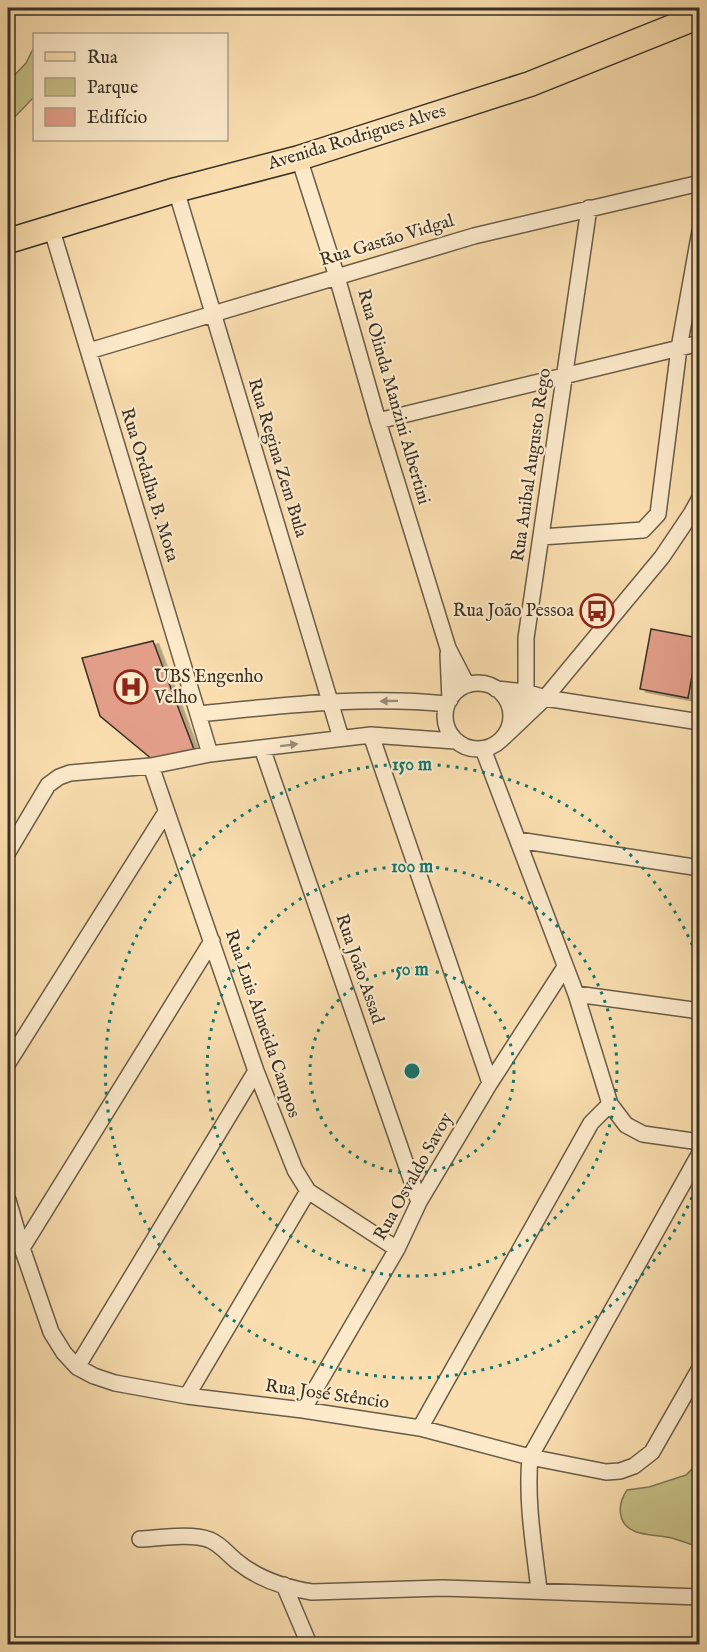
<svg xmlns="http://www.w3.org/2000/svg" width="707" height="1652" font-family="'IM FELL English',serif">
<defs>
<filter id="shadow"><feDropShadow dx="5.5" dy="3" stdDeviation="0" flood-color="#0004"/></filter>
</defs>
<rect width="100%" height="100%" fill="#fadeaf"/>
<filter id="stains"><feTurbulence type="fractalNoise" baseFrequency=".00333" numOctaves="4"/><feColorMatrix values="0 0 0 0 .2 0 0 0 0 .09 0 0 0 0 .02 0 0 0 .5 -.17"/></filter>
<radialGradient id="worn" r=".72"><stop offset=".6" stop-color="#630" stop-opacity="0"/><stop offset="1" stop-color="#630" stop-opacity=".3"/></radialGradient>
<!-- green -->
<path fill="#c5bf86" stroke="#7f7856" stroke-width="1.5" d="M34,47V97L8,124V81H9L26,63Z
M699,1462V1547C690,1544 681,1541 672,1538C660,1535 645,1536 634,1531C616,1523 618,1503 627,1490L649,1487L686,1475Z"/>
<!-- building -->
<path fill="#e29e88" stroke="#393026" stroke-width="1.5" filter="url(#shadow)" d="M651,629L699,638L688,698L640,689Z
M153,641L195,752L153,760L100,716L82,658Z"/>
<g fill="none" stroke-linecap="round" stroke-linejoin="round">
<defs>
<path id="street" d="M299,158L337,277L378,421L448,648L467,685
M176,190L341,738
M51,227L210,754
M89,351L474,236L700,183
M378,421L700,343
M541,537L643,530L658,514L679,348L700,231
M448,654L450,700
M445 716a33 33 0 1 1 66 0a33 33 0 1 1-66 0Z
M496,689L526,692L545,698L700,722
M198,714C280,706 364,695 447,704
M510,725L526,692V638L589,208
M371,735L490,1083
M504,737L545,698L662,557L691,514L700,498
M262,748L419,1202
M483,749L576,994L610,1104L626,1125L643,1134L700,1142
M151,766L256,1071L295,1170L308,1191L397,1249
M518,840L700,868
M8,852L48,785L59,777L70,773L151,766L210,754L371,735L455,741
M576,994L700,1011
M8,1063L166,812
M8,1200L22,1248L51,1332L64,1353L77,1367L94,1376L115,1383L187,1396L303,1410L420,1428L530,1457L606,1472L620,1471L634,1466L652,1452L700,1368
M22,1248L212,941
M77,1367L256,1071
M187,1396L308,1191
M303,1410L397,1249L419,1202L490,1083L565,967
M420,1428L591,1123L610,1104
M140,1539C160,1538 191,1533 210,1540C222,1545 229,1556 239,1563C259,1579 287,1588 312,1592L443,1588L700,1597
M284,1585L309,1644
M539,1590C534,1546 526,1502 530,1457L700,1153"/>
<path id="primary" d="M8,241L176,190L299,158L530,84L700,16"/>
</defs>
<!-- street casing -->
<use href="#street" stroke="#695c48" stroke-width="18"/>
<!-- primary casing -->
<use href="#primary" stroke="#393026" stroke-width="27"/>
<!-- street -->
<use href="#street" stroke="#fceacb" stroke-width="15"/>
<!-- primary -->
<use href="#primary" stroke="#fadeaf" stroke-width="24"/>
</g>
<!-- one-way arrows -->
<defs><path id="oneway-solid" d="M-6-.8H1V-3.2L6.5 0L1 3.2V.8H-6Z" transform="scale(1.5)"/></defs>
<g fill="#9a8d78">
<use href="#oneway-solid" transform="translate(389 701) rotate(179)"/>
<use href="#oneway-solid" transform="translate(289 745) rotate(-7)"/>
</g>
<!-- distance rings -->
<g fill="none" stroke="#0f766e" stroke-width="3" stroke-dasharray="3 6">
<circle cx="412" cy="1071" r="102"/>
<circle cx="412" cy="1071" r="205"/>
<path d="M699 1181A307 307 0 1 1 699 961"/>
</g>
<!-- icons -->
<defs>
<symbol id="bus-ring" viewBox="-11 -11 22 22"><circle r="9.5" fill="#fceacb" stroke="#8f2418" stroke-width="1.5"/><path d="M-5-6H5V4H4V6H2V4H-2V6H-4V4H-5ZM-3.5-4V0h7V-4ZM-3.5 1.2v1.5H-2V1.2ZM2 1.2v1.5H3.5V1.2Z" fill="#8f2418"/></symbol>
<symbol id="hospital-ring" viewBox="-11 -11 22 22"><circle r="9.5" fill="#fceacb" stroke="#8f2418" stroke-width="1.5"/><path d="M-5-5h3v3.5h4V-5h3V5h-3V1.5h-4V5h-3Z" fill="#8f2418"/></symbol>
</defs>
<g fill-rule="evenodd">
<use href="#bus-ring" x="578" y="592" width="38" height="38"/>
<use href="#hospital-ring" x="112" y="668" width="38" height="38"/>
</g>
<g text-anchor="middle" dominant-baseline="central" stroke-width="4.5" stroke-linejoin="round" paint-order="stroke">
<!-- street labels -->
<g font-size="18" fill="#393026" stroke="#fceacb">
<text transform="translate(357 138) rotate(-17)">Avenida Rodrigues Alves</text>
<text transform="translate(387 241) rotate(-17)">Rua Gastão Vidgal</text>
<text transform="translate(393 397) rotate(74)">Rua Olinda Manzini Albertini</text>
<text transform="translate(277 458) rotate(73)">Rua Regina Zem Bula</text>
<text transform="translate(532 465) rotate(-82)">Rua Anibal Augusto Rego</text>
<text transform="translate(149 485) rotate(73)">Rua Ordalha B. Mota</text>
<text transform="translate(359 969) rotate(71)">Rua João Assad</text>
<text transform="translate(262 1024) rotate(71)">Rua Luis Almeida Campos</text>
<text transform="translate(414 1177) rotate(-61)">Rua Osvaldo Savoy</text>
<text transform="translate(327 1395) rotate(8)">Rua José Stêncio</text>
</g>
<!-- poi labels -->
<g font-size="18" fill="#393026" stroke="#fceacb" text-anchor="end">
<text x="574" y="611">Rua João Pessoa</text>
<text x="154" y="677" text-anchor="start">UBS Engenho<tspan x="154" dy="21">Velho</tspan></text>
</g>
</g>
<circle cx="412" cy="1071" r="9" fill="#0f766e" stroke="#fceacb" stroke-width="3"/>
<g font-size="18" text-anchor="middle" font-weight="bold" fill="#0f766e" stroke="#fceacb" stroke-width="4.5" stroke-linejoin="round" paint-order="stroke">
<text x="412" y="770">150 m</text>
<text x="412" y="872">100 m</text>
<text x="412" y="975">50 m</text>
</g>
<!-- margin -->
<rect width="707" height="1652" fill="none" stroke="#fadeaf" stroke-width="30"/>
<rect x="9" y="9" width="689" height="1634" fill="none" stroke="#393026" stroke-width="3"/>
<rect x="15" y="15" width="677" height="1622" fill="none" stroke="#393026" stroke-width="1.5"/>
<!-- legend -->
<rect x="33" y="33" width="195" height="108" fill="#fceacb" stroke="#aea089" stroke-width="1.5"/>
<rect x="45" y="52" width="30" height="9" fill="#fadeaf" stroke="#aea089" stroke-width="1.5"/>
<text x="87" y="63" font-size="18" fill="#393026">Rua</text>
<rect x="45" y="78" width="30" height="18" fill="#c5bf86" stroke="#aea089" stroke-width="1.5"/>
<text x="87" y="93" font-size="18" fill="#393026">Parque</text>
<rect x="45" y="108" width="30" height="18" fill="#e29e88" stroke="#aea089" stroke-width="1.5"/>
<text x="87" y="123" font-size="18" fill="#393026">Edifício</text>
<rect width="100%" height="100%" filter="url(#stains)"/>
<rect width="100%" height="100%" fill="url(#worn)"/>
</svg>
